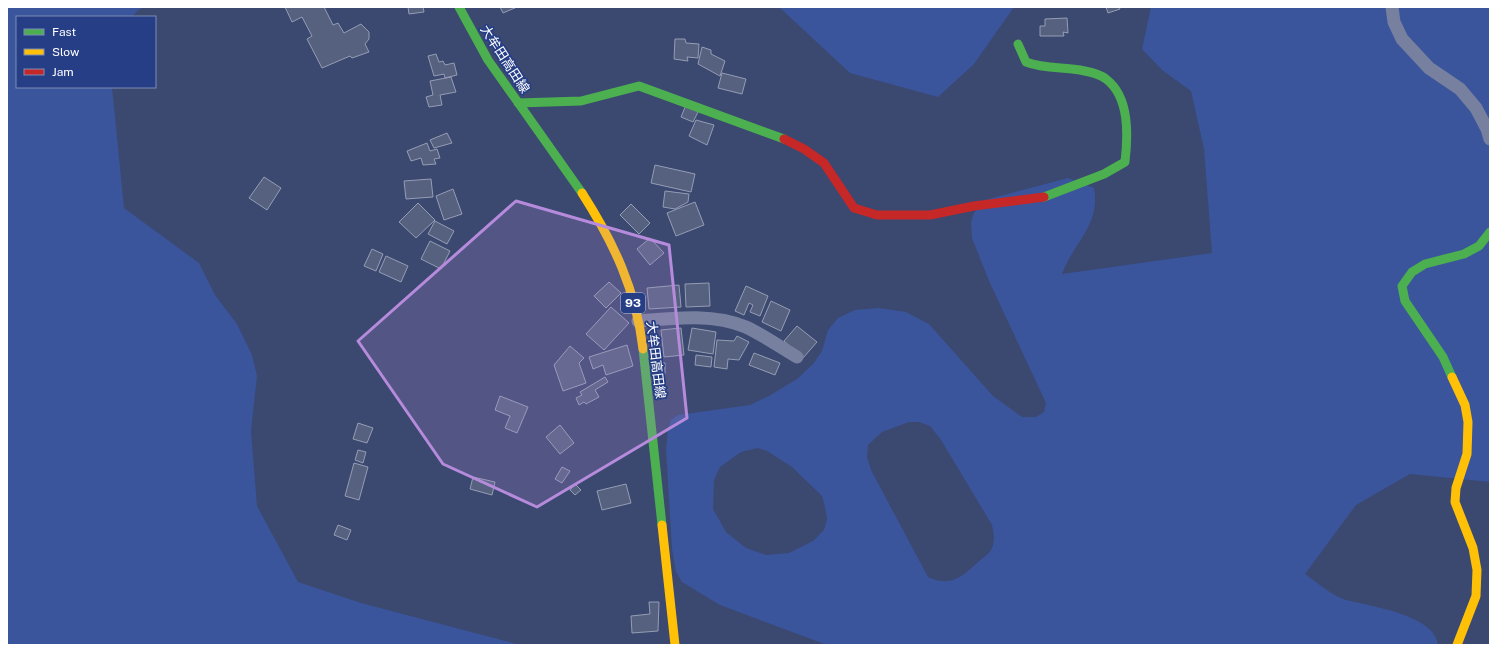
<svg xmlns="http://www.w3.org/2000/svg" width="1497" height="652" font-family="'Public Sans','Noto Sans JP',sans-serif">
<rect width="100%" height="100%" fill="#3b4870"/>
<!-- green -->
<path fill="#3a559b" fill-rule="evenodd" d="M7,7H145L138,10L132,17H17V87H112L124,208L199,263L215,295L237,324L252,355L257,376L251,431L257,506L298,582L361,603L520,645H7Z
M779,7H1014L974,64L938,97L850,73Z
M1151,7H1490V482L1410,474L1356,505L1305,574C1315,581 1332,595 1343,599C1367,606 1435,614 1438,645H827L720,605L682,582L676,572L672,549L666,449L668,430L671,420L678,415L750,405L769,396L797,379L814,363L822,351L828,330L838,318L855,310L878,308L906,312L929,324L993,396L1022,417H1036L1044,412L1046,403L989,281L972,238L971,222L974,213L985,200L1068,178L1094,188C1101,225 1073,243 1062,274L1212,253L1204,149L1191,91L1162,70L1142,49ZM909,422H919L930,426L941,440L992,525C994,534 995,542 991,550C988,555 981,559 977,563C961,578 950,587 928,577L871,470L867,457L868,445L882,432ZM758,448L767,451L792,467L822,496L825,507L827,519L824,530L813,541L789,553L766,555L746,548L726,532L713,509L714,480L720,467L741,452Z"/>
<!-- building -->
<path fill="#566180" stroke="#959db4" d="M285,7H324L333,25L338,23L344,33L361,24L369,32V39L365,44L369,52L352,58L350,56L322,68L307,39L312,36L302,17L292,22Z
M408,7H423L424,12L409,14Z
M500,7H517L503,13Z
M1106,7H1119L1120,9L1108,13Z
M1067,18L1068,33L1063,32L1064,36H1040V26H1045V19Z
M675,39H685L686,43L699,44L698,58L687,57L688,61L674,59Z
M702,47L711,50V54L725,61L720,76L698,64Z
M436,54L439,62L443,61L445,65L454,63L457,75L445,78L444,74L434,76L428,56Z
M722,73L746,79L742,94L718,88Z
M451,77L456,92L440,95L442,105L429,107L426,97L433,95L430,81Z
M686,105L699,110L693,122L681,117Z
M696,120L714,125L707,145L689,136Z
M447,133L452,143L434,148L430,140Z
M427,143L430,151L437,149L440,158L434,159L436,164L423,165L421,158L411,161L407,151Z
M655,165L695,174L691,192L651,183Z
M264,177L281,188L267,210L249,198Z
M431,179L433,197L406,199L404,181Z
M453,189L462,214L444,220L436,196Z
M665,191L689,194L688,202L675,209L663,207Z
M695,202L704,225L676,236L667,213Z
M418,203L435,220L416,238L399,222Z
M631,204L650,223L639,234L620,215Z
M435,221L454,231L447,244L428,234Z
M650,238L664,253L650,265L637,249Z
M430,241L450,251L441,269L421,259Z
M372,249L383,254L376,271L364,266Z
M386,256L408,266L401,282L379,272Z
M609,282L621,293L606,308L594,296Z
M709,283L710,306L686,307L685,284Z
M679,285L681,307L649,309L647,288Z
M746,286L768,296L760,316L750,312L753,305L749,303L744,315L735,311Z
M771,301L790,310L781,331L762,322Z
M611,307L629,323L604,350L586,334Z
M797,326L817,342L803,358L784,341Z
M681,328L684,355L664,357L661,330Z
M692,328L716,332L713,354L688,350Z
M737,336L749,342L739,360L728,359L727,369L714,367L717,340L734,341Z
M627,345L633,366L606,375L603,365L593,369L589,357Z
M570,346L584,358L579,363L586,383L563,391L554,365Z
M754,353L780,363L775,375L749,365Z
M696,355L712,357L711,367L695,365Z
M655,363H665V374H655Z
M605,377L608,382L595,390L599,397L586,404L584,402L579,405L576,398L582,395L580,392Z
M500,396L528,407L517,433L505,428L510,416L495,410Z
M358,423L373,428L367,443L353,439Z
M560,425L574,443L560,454L546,437Z
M358,450L366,452L363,463L355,460Z
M354,463L368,467L359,500L345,496Z
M562,467L570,471L562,483L555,479Z
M473,477L495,482L492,495L470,489Z
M575,484L581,490L575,495L570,490Z
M626,484L631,503L602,510L597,491Z
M338,525L351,530L347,540L334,535Z
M649,602H659L658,631L632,633L631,616L650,614Z"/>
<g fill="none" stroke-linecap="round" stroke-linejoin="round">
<!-- street -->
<path stroke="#77809e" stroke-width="13" d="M1392,7L1394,22L1402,39L1429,68L1460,89L1476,108L1487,129L1490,139
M638,321C673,318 713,313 746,327C763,335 780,347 797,357"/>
<!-- fast -->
<path stroke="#4caf50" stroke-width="9" d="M459,7L488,60L582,193
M1018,44L1026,62C1044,69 1062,67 1080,70C1089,72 1099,73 1106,79C1130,97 1128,136 1125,162L1104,174L1044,197
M518,103L581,101L639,86L784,139
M643,349L662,525
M1452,377L1443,357L1405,301L1402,286L1412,272L1425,264L1464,254L1479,246L1490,232"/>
<!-- slow -->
<path stroke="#ffc107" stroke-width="9" d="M582,193C614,243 636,290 643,349
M1452,377L1465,405L1468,422L1467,454L1456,488L1455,502L1473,548L1477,570L1476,596L1457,645
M662,525L675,645"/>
<!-- jam -->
<path stroke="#c62828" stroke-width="9" d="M784,139L804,149L824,163L854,208L877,215H930L974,206L1044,197"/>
</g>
<!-- marked area -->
<path fill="#b68bdc" fill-opacity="0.2" stroke="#b68bdc" stroke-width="3" stroke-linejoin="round" d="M516,201L669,245L687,418L537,507L443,464L358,341Z"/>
<g text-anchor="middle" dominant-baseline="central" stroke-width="3.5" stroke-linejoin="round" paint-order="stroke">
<!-- shield labels -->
<rect fill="#253e86" stroke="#bec5db" stroke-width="1" x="621" y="293" width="24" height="20" rx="3"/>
<g font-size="12" font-weight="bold" fill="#fff">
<text x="633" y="303">93</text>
</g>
<!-- street labels -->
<g font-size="13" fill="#fff" stroke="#253e86">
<text transform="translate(505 59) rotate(57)">大牟田高田線</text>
<text transform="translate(656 360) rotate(83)">大牟田高田線</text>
</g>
</g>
<!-- border -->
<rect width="1497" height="652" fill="none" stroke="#ffffff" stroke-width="16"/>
<!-- legend -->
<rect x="16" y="16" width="140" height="72" fill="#253e86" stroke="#7c8bb6"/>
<rect x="24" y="29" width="20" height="6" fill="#4caf50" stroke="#7c8bb6"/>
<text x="52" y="36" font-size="12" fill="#ffffff">Fast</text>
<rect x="24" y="49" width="20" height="6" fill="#ffc107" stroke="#7c8bb6"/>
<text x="52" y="56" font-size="12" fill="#ffffff">Slow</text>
<rect x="24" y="69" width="20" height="6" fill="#c62828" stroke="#7c8bb6"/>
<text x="52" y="76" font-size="12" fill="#ffffff">Jam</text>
</svg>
